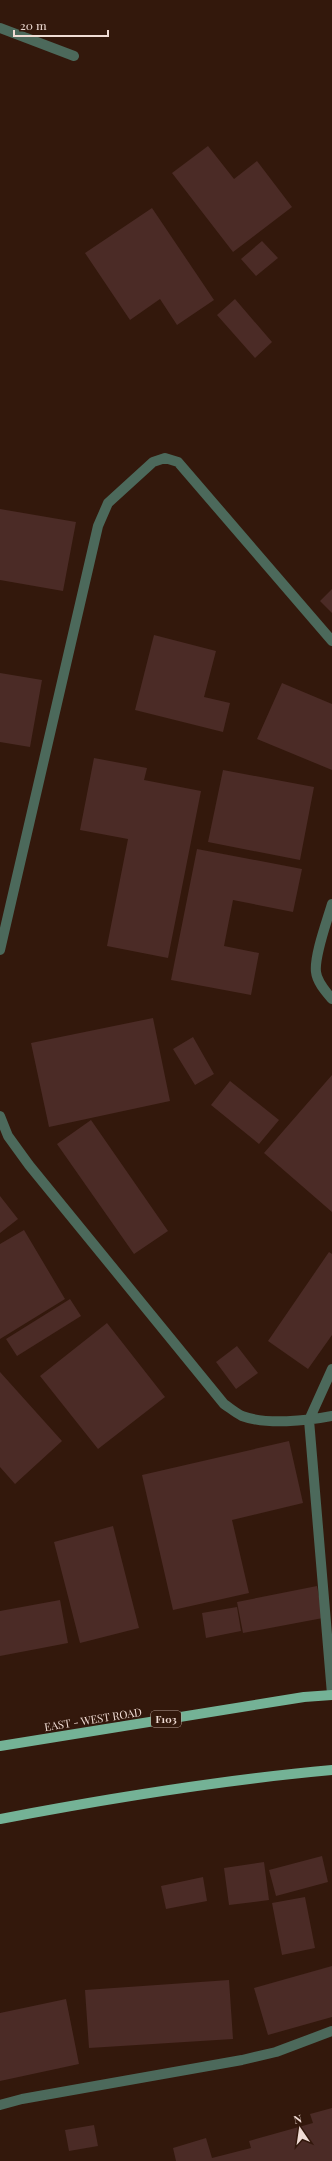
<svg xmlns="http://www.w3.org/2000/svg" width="332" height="2161" font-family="'Playfair Display',serif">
<rect width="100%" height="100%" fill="#33180c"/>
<!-- building -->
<path fill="#4b2b26" d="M208,146L234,179L257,161L292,207L233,252L172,173Z
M152,208L214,300L177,325L160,299L130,320L85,253Z
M262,241L278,258L256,276L241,259Z
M235,299L272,342L255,358L217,315Z
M0,509L76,522L63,591L0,580Z
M332,589V613L320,601Z
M154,635L216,651L204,697L230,703L223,732L135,710Z
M0,673L42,680L30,747L0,742Z
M282,683L332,704V770L257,739Z
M94,758L147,768L144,780L201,791L168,958L107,946L128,839L80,830Z
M223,770L314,787L300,860L208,842Z
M197,849L302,869L293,912L233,900L224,946L259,953L251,995L171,980Z
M153,1018L170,1101L49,1127L31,1043Z
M193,1037L214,1074L195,1085L173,1049Z
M332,1075V1212L264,1153Z
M230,1081L279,1120L259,1144L211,1105Z
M91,1120L168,1231L134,1254L57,1144Z
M0,1196L18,1219L0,1233Z
M24,1230L65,1299L0,1339V1244Z
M329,1252L332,1254V1335L308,1369L268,1341Z
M70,1299L81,1316L17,1356L6,1339Z
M107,1323L165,1397L98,1449L40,1376Z
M237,1346L258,1373L236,1389L216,1362Z
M0,1372L62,1441L15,1484L0,1467Z
M289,1441L303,1503L232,1520L249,1593L173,1610L142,1475Z
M113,1526L139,1628L80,1643L54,1542Z
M317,1586L323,1618L243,1633L237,1602Z
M60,1600L68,1643L0,1656V1611Z
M237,1607L241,1631L206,1638L202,1613Z
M322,1856L328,1882L276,1896L269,1870Z
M264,1862L269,1900L229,1905L224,1868Z
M203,1877L207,1901L166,1909L161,1886Z
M305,1897L315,1948L282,1955L272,1903Z
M332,1966V2017L268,2035L254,1988Z
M229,1980L233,2039L89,2048L85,1990Z
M66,1999L79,2064L0,2081V2013Z
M332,2108V2161H176L173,2148L206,2138L212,2158L251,2148L249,2141L313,2123L310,2114Z
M94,2125L98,2146L69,2151L65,2130Z"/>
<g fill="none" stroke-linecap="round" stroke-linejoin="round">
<!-- lane -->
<path stroke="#4c695b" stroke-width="10" d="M332,904C327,921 314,956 316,972C317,982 326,992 332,999
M0,950L98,526L108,503L153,462L165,458L178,462L332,641
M0,1116L8,1136L29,1165L224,1404C230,1408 236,1413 242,1416C266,1425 307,1421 332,1416
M332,1369L309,1420L332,1694"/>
<!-- street -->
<path stroke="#4c695b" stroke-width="10" d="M0,28L74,56
M0,2105L22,2099L242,2060L276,2052L332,2031"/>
<!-- primary -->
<path stroke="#74b296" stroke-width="10" d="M0,1746L304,1697L332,1695
M0,1819C110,1798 221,1780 332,1770"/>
</g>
<g text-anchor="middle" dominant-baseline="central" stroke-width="3" stroke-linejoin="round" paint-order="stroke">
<!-- shield labels -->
<rect fill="#33180c" stroke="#b7a199" stroke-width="1" x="151" y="1711" width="30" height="16" rx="3"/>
<g font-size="10" font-weight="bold" fill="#f0dcd5">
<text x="166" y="1719">F103</text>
</g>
<!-- street labels -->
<g font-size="11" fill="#f0dcd5" stroke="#33180c">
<text transform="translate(93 1719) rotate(-9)">EAST - WEST ROAD</text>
</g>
</g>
<!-- north arrow -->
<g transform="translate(300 2129) rotate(347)" stroke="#33180c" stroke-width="3" paint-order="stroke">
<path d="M0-3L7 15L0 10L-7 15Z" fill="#f0dcd5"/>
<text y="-6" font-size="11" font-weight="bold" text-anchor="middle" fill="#f0dcd5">N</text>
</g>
<!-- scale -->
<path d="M14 30v6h94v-6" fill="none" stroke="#f0dcd5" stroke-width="2"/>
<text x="20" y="30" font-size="12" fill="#f0dcd5" stroke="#33180c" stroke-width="3" paint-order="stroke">20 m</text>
</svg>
